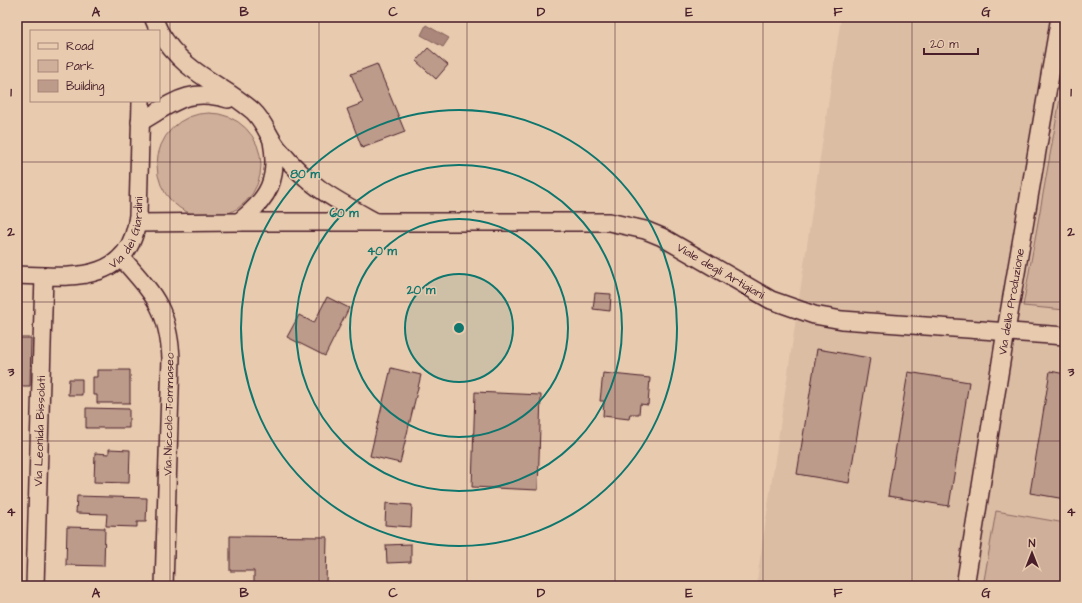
<svg xmlns="http://www.w3.org/2000/svg" width="1082" height="603" font-family="'Architects Daughter',sans-serif">
<rect width="100%" height="100%" fill="#e8cbaf"/>
<filter id="ink" filterUnits="userSpaceOnUse"><feTurbulence type="fractalNoise" baseFrequency=".025" numOctaves="2"/><feDisplacementMap in="SourceGraphic" scale="8" xChannelSelector="R" yChannelSelector="G"/><feConvolveMatrix kernelMatrix="1 2 1 2 8 2 1 2 1" color-interpolation-filters="sRGB"/></filter>
<g filter="url(#ink)">
<!-- built -->
<path fill="#dbbda4" d="M841,17H1065V586H756Z"/>
<!-- green -->
<path fill="#cfaf99" stroke="#8c6762" d="M1065,71V310L1023,306Z
M157 165a52 52 0 1 1 104 0a52 52 0 1 1-104 0Z
M996,511L1065,523V586H983Z"/>
<!-- water -->
<path fill="#aa877a" stroke="#845d5a" d="M426,25L449,38L443,47L421,35Z"/>
<!-- building -->
<path fill="#bc9b8b" stroke="#4a1f2b" d="M428,48L448,65L436,79L416,61Z
M377,64L405,132L362,148L347,109L363,103L351,74Z
M595,293L611,294L610,311L593,309Z
M327,297L349,308L325,356L287,337L299,315L314,323Z
M17,338H31L30,386H17Z
M817,349L870,358L849,483L797,474Z
M391,368L421,375L400,463L370,456Z
M97,370H130V403H97V395H93V377H97Z
M1050,371L1065,374V499L1030,493Z
M908,372L969,382L949,506L888,496Z
M603,373L650,378L648,405L640,404L639,414H630L629,419L603,416L604,401H600Z
M69,379H82V395H68Z
M475,392L541,395L538,490L472,487Z
M86,408L129,409V428H86Z
M109,449L130,450L129,483L94,482L95,453L109,454Z
M77,496L147,498L146,522H137V527L106,526L107,514L76,513Z
M386,503L412,505L411,527L385,525Z
M67,527L105,528L104,566L66,565Z
M230,536L327,537L326,585L254,584V571H230Z
M411,544V562L387,563L386,545Z"/>
<g fill="none" stroke-linecap="round" stroke-linejoin="round">
<defs>
<g id="street">
<path d="M153,17L159,31"/>
<path d="M159,31C185,75 218,81 253,111C265,122 269,139 280,151C310,187 334,199 374,221"/>
<path d="M140,122C173,103 188,87 228,99"/>
<path d="M239,222C269,198 279,179 272,141"/>
<path id="s1" d="M137,223L239,222H609L645,230L662,237L771,300L814,315L842,320L1065,336"/>
<path d="M121,257C153,294 168,307 171,358L164,586"/>
<path id="s2" d="M17,275C70,277 131,285 138,215L141,101"/>
<path id="s3" d="M35,586L44,276"/>
<path id="s4" d="M965,586L1006,331L1060,17"/>
</g>
</defs>
<!-- street casing -->
<use href="#street" stroke="#4a1f2b" stroke-width="20"/>
<!-- street -->
<use href="#street" stroke="#e8cbaf" stroke-width="17"/>
</g>
</g>
<!-- grid -->
<path fill="none" stroke="#4a1f2b" stroke-width="1" stroke-opacity="0.55" d="M170,17V586M319,17V586M467,17V586M615,17V586M763,17V586M912,17V586M17,162H1065M17,302H1065M17,441H1065"/>
<!-- distance rings -->
<circle cx="459" cy="328" r="54" fill="#0f766e" fill-opacity=".12"/>
<g fill="none" stroke="#0f766e" stroke-width="2">
<circle cx="459" cy="328" r="54"/>
<circle cx="459" cy="328" r="109"/>
<circle cx="459" cy="328" r="163"/>
<circle cx="459" cy="328" r="218"/>
</g>
<g text-anchor="middle" dominant-baseline="central" stroke-width="3" stroke-linejoin="round" paint-order="stroke">
<!-- street labels -->
<g font-size="12" fill="#4a1f2b" stroke="#e8cbaf">
<text stroke="none"><textPath href="#s2" startOffset="134">Via dei Giardini</textPath></text>
<text stroke="none"><textPath href="#s1" startOffset="595">Viale degli Artigiani</textPath></text>
<text stroke="none"><textPath href="#s4" startOffset="288">Via della Produzione</textPath></text>
<text transform="translate(169 414) rotate(-89)">Via Niccolò Tommaseo</text>
<text stroke="none"><textPath href="#s3" startOffset="155">Via Leonida Bissolati</textPath></text>
</g>
</g>
<circle cx="459" cy="328" r="6" fill="#0f766e" stroke="#e8cbaf" stroke-width="2"/>
<g font-size="12" text-anchor="middle" font-weight="bold" fill="#0f766e" stroke="#e8cbaf" stroke-width="3" stroke-linejoin="round" paint-order="stroke">
<text x="305" y="178">80 m</text>
<text x="344" y="217">60 m</text>
<text x="382" y="255">40 m</text>
<text x="421" y="294">20 m</text>
</g>
<!-- margin -->
<rect width="1082" height="603" fill="none" stroke="#e8cbaf" stroke-width="44"/>
<!-- legend -->
<rect x="30" y="30" width="130" height="72" fill="#e8cbaf" stroke="#a9867a"/>
<rect x="38" y="43" width="20" height="6" fill="#e8cbaf" stroke="#a9867a"/>
<text x="66" y="50" font-size="12" fill="#4a1f2b">Road</text>
<rect x="38" y="60" width="20" height="12" fill="#cfaf99" stroke="#a9867a"/>
<text x="66" y="70" font-size="12" fill="#4a1f2b">Park</text>
<rect x="38" y="80" width="20" height="12" fill="#bc9b8b" stroke="#a9867a"/>
<text x="66" y="90" font-size="12" fill="#4a1f2b">Building</text>
<!-- north arrow -->
<g transform="translate(1032 553)" stroke="#e8cbaf" stroke-width="3" paint-order="stroke">
<path d="M0-3L7 15L0 10L-7 15Z" fill="#4a1f2b"/>
<text y="-6" font-size="11" font-weight="bold" text-anchor="middle" fill="#4a1f2b">N</text>
</g>
<!-- scale -->
<path d="M924 48v6h54v-6" fill="none" stroke="#4a1f2b" stroke-width="2"/>
<text x="930" y="48" font-size="12" fill="#4a1f2b" stroke="#e8cbaf" stroke-width="3" paint-order="stroke">20 m</text>
<rect x="22" y="22" width="1038" height="559" fill="none" stroke="#4a1f2b" stroke-width="1.5"/>
<g font-size="13" text-anchor="middle" font-weight="bold" fill="#4a1f2b">
<text x="96" y="16">A</text>
<text x="244" y="16">B</text>
<text x="393" y="16">C</text>
<text x="541" y="16">D</text>
<text x="689" y="16">E</text>
<text x="838" y="16">F</text>
<text x="986" y="16">G</text>
<text x="11" y="96">1</text>
<text x="1071" y="96">1</text>
<text x="11" y="236">2</text>
<text x="1071" y="236">2</text>
<text x="11" y="376">3</text>
<text x="1071" y="376">3</text>
<text x="11" y="516">4</text>
<text x="1071" y="516">4</text>
<text x="96" y="597">A</text>
<text x="244" y="597">B</text>
<text x="393" y="597">C</text>
<text x="541" y="597">D</text>
<text x="689" y="597">E</text>
<text x="838" y="597">F</text>
<text x="986" y="597">G</text>
</g>
</svg>
